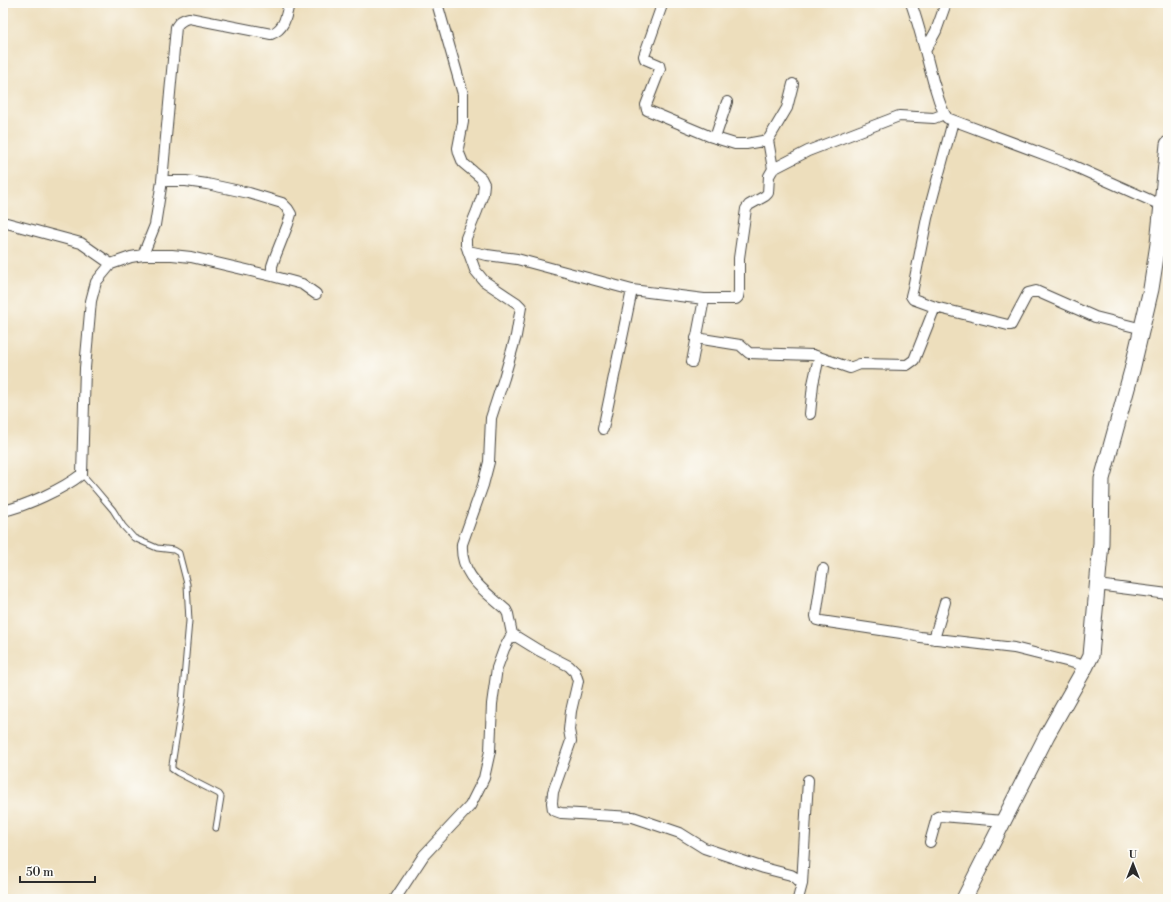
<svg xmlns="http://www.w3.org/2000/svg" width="1171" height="902" font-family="'Libre Bodoni',serif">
<rect width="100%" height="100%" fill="#fdfcf7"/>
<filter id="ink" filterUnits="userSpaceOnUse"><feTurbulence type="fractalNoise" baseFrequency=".025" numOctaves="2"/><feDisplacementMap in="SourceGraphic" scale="8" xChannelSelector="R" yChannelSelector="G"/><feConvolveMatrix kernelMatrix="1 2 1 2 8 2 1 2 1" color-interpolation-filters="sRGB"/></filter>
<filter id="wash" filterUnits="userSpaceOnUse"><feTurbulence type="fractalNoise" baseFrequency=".012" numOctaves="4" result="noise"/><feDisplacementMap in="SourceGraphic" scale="16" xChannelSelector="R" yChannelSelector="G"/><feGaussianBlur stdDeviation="0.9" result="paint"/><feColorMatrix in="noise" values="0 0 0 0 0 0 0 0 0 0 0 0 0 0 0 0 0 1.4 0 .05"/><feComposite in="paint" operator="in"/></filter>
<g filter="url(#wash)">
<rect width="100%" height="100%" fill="#eddebc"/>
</g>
<g filter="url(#ink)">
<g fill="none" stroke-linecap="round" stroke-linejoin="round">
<defs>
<path id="lane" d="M82,474L96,490L113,510L123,526L134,538L157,548L174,550L179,553L187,584L189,621L182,702L172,765V769L178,773L219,794L221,797L216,828"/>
<path id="street" d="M911,3C920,28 926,55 933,81C937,93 940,108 947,118L1067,163L1161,205
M662,5L644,56L645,59L659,65L660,69L646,105L647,110L709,136L735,144H746L768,140
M925,51L936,31L946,3
M953,121L927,218L913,288L911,296L913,299L935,307L1008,325H1011L1028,293L1036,291L1095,317L1143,329
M715,138L727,102
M773,169L768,140L787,108L793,84
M162,181H186L207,184L249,193L282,203L288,209L291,214L288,224L275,257L272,266V276
M3,222L81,243L111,264
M1158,244L1168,250
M468,251L487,255L517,259L632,290L704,299H736L738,297L739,291V258L746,209L749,205L765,196L768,193L769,176L773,169L808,151L899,116L934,118L944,114
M143,255L155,225L162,181L176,27C179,22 183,19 189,18L271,34C285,29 286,16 289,3
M696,338L740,345L749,353L813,355L850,368L860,364L907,365L914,360L935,307
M692,362L704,299
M810,414L813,384L819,357
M603,429L632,290
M3,511C26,506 63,489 82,474L85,368L91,301L96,282L111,264L131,257L143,255H172L191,257L272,276L302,284L316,294
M823,569L816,616L817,620L821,621L901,633L920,637L1014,648L1086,666
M1097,585L1168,594
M512,634L538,650L569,666L575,672L578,681L571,711L569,730L571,741L553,792L552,803L553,810L561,813L633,817L680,833L704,848L764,868L791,875L796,878L802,884L798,899
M934,639L945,602
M930,842L937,817L941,816L1004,821
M802,884L808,780
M395,899L424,855L470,806L484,778L490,751L492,704L497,668L504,649L512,634L508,614L506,610C484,590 460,576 462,544L483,485L489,462L491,418L504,378L516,336L521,307L517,303L484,281L475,270L466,245V238L477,211L483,194L484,184L481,178L463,163L459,153L458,148L463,122V94L437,3"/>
<path id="secondary" d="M964,899L1047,735L1086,666L1091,656L1101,543L1102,479L1132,370L1151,289L1158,244L1168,144"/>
</defs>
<!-- lane casing -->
<use href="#lane" stroke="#484641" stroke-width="7"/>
<!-- street casing -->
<use href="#street" stroke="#484641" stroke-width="12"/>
<!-- secondary casing -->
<use href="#secondary" stroke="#484641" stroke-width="17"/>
<!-- lane -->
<use href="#lane" stroke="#fff" stroke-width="5"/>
<!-- street -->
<use href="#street" stroke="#fff" stroke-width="10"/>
<!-- secondary -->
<use href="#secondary" stroke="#fff" stroke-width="15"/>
</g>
</g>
<!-- margin -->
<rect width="1171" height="902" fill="none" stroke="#fdfcf7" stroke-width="16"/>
<!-- north arrow -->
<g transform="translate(1133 864)" stroke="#fdfcf7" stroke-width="3" paint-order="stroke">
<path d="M0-3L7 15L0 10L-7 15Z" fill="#2b2b2b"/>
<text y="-6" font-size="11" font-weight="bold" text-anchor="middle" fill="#2b2b2b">U</text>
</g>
<!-- scale -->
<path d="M20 876v6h75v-6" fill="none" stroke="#2b2b2b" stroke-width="2"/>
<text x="26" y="876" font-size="12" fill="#2b2b2b" stroke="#fdfcf7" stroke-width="3" paint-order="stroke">50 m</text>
</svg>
